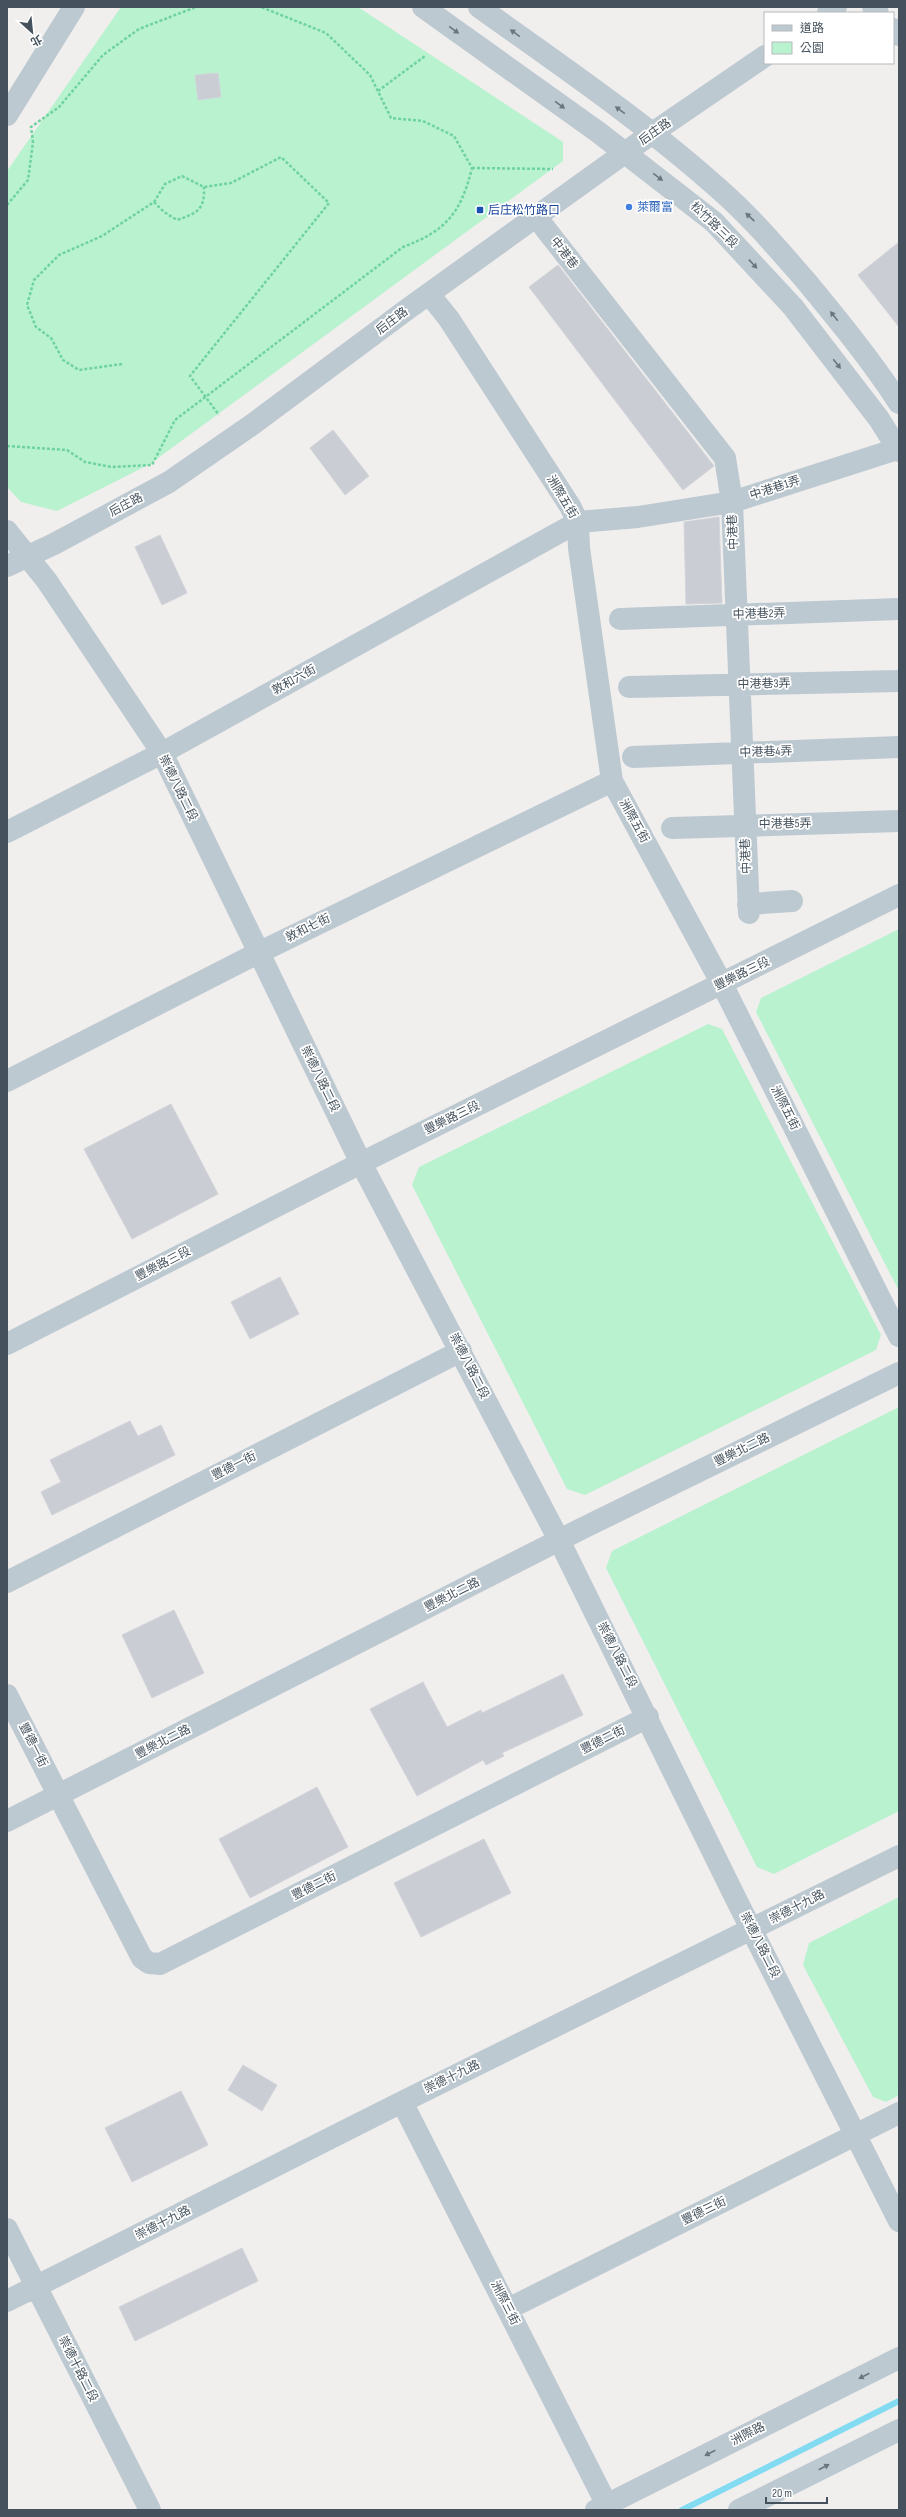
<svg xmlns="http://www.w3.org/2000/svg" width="906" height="2517" font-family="'Sofia Sans Condensed','Noto Sans TC',sans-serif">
<rect width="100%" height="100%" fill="#f1eeee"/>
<!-- green -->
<path fill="#b9f2cf" d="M121,7H358L563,142V161L150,464L57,511L21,502L7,487V171Z
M899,929V1291L756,1012L761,998Z
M708,1024L722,1029L881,1335L876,1350L585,1495L567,1489L412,1185L419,1167Z
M899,1407V1811L774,1874L757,1867L606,1568L612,1551Z
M899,1897V2095L886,2102L873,2097L803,1965L809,1943Z"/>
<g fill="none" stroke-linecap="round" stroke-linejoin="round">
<!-- stream -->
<path stroke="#83dbf2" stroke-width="6" d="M682,2510L899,2401"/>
</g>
<!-- building -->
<path fill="#cacdd3" stroke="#d2d4da" d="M218,73L221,97L198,100L195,75Z
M899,242V327L858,275Z
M558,265L714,466L683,490L529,287Z
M333,430L369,476L345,495L310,448Z
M719,517L722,603L686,604L684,522Z
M160,535L187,593L162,605L135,547Z
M171,1104L218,1194L132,1239L84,1149Z
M280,1277L299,1314L250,1339L231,1302Z
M130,1421L138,1436L161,1425L175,1455L52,1515L41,1492L61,1482L50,1460Z
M174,1610L204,1673L152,1698L122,1635Z
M563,1674L583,1715L502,1753L504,1756L486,1765L483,1760L417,1796L370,1709L423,1682L447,1727L481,1710L482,1713Z
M317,1787L348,1847L250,1898L219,1839Z
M484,1839L511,1893L421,1937L394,1883Z
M243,2065L277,2085L262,2111L228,2090Z
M181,2091L208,2145L132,2182L105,2128Z
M242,2248L258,2281L135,2341L119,2307Z"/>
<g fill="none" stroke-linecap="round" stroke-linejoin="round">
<!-- path -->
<path stroke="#6fd2a1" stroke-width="2.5" stroke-dasharray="3 2" stroke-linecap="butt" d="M378,91L425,56
M472,168L553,169
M154,202L164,212L177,220C197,213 205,210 204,187
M7,205L28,180L33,142L31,127L59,107L103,55L139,29L196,7
M122,364L79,370L63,360L51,338L36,327L27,305L34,280L59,255L102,236L154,202L165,184L182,176L204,187L231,183L281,157L329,203L190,376L219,415
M7,446L67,450L85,462L112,467L152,465L175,420L403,247C446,231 461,213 472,168L454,136L423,121L391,118L370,75L326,33L261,7"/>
<!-- minor -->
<path stroke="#bdc9d1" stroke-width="22" d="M423,7L598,132L714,222L793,307L879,419L899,451
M479,7C560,65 644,122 719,189C751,217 778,249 806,281C839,321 871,360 899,403
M873,7L878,13
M828,13L836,7
M893,29L899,35
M7,115L74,7
M537,218L725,458L732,502L749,913
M429,294L449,319L570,506L578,522L579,548L612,781L722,984L899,1336
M7,531L47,581L162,753L361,1163L559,1540L736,1899L899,2221
M7,566L54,544L169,482L253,424L409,308L651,134L765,56
M620,619L899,609
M629,687L899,681
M633,757L899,747
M672,828L899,821
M7,832L162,753L578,522L638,517L732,502L897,449
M748,904L792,901
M7,1081L258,953L612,781
M7,1344L361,1163L899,895
M7,1582L461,1351
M7,1695L142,1958L149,1963L160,1964L648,1717
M7,1821L583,1528L899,1373
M402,2102L607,2505
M7,2229L150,2510
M7,2301L402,2102L899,1856
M508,2309L899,2113
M596,2510L899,2358
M739,2510L899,2430"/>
</g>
<!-- one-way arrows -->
<defs><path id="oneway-solid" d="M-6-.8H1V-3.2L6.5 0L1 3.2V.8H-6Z"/></defs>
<g fill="#697680">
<use href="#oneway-solid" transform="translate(454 30) rotate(36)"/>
<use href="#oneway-solid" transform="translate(515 33) rotate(-144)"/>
<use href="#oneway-solid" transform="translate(560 105) rotate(36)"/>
<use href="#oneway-solid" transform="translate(620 110) rotate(-144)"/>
<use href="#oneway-solid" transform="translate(658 177) rotate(37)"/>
<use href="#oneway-solid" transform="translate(750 217) rotate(-137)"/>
<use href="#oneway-solid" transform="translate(753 264) rotate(47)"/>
<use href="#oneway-solid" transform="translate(834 316) rotate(-129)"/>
<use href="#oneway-solid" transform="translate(837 364) rotate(52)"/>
<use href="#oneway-solid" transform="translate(864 2376) rotate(153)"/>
<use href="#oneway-solid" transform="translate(710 2453) rotate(153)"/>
<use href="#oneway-solid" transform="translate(824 2467) rotate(-27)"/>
</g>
<!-- markers -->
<circle fill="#3f7fe0" stroke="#fff" stroke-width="1.5" cx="629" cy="207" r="4"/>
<rect fill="#1a4fb4" stroke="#fff" stroke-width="1.5" x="476" y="206" width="8" height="8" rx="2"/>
<g text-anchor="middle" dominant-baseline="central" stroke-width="3.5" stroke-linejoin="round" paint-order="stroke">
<!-- street labels -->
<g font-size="12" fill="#45525d" stroke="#fff">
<text transform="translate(655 132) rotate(-35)">后庄路</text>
<text transform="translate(714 225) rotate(44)">松竹路三段</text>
<text transform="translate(564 253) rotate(52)">中港巷</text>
<text transform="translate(392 321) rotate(-37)">后庄路</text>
<text transform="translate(775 488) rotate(-18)">中港巷1弄</text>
<text transform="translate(562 497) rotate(59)">洲際五街</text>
<text transform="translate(126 505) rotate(-28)">后庄路</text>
<text transform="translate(733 532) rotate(-92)">中港巷</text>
<text transform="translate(759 614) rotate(-2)">中港巷2弄</text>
<text transform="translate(294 680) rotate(-29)">敦和六街</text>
<text transform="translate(764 684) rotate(-1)">中港巷3弄</text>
<text transform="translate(766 752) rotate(-2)">中港巷4弄</text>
<text transform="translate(178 788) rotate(64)">崇德八路二段</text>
<text transform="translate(634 821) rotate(61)">洲際五街</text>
<text transform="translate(785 824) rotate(-1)">中港巷5弄</text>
<text transform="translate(746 856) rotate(-92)">中港巷</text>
<text transform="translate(308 928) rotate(-26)">敦和七街</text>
<text transform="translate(742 974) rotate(-26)">豐樂路三段</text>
<text transform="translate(320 1079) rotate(64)">崇德八路二段</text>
<text transform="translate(785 1108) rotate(63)">洲際五街</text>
<text transform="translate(452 1118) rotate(-26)">豐樂路三段</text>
<text transform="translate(163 1264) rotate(-27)">豐樂路三段</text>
<text transform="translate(469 1366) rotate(63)">崇德八路二段</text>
<text transform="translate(742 1450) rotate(-26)">豐樂北二路</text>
<text transform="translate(234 1466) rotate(-27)">豐德一街</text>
<text transform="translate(452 1595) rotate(-27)">豐樂北二路</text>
<text transform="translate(617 1655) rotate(63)">崇德八路二段</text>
<text transform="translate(603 1740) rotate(-27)">豐德二街</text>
<text transform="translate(163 1742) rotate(-27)">豐樂北二路</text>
<text transform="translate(33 1745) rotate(63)">豐德一街</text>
<text transform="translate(314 1886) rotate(-27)">豐德二街</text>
<text transform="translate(797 1907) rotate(-27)">崇德十九路</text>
<text transform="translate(760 1945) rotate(63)">崇德八路二段</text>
<text transform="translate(452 2077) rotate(-26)">崇德十九路</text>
<text transform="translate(704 2211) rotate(-26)">豐德三街</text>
<text transform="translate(163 2223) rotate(-27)">崇德十九路</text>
<text transform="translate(505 2303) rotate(63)">洲際三街</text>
<text transform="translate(78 2369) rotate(63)">崇德十路二段</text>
<text transform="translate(748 2434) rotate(-27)">洲際路</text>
</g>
<!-- shop labels -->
<g font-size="12" fill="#366cbe" stroke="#fff" text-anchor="start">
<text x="637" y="207">萊爾富</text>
</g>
<!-- transit labels -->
<g font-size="12" fill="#164399" stroke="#fff" text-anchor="start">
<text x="488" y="210">后庄松竹路口</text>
</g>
</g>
<!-- border -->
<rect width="906" height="2517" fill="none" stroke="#45525d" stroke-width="16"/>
<!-- legend -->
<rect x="764" y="12" width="130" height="52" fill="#ffffff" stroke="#b5babe"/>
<rect x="772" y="25" width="20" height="6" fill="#bdc9d1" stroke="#b5babe"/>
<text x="800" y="32" font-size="12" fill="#45525d">道路</text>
<rect x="772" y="42" width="20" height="12" fill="#b9f2cf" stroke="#b5babe"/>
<text x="800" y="52" font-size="12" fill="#45525d">公園</text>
<!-- north arrow -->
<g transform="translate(32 32) rotate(153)" stroke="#ffffff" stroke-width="3" paint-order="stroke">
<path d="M0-3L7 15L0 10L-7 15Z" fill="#45525d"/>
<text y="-6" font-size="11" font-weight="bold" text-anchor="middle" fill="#45525d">北</text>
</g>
<!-- scale -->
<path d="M766 2497v6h61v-6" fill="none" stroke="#45525d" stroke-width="2"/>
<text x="772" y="2497" font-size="12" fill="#45525d" stroke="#ffffff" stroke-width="3" paint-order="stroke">20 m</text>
</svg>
